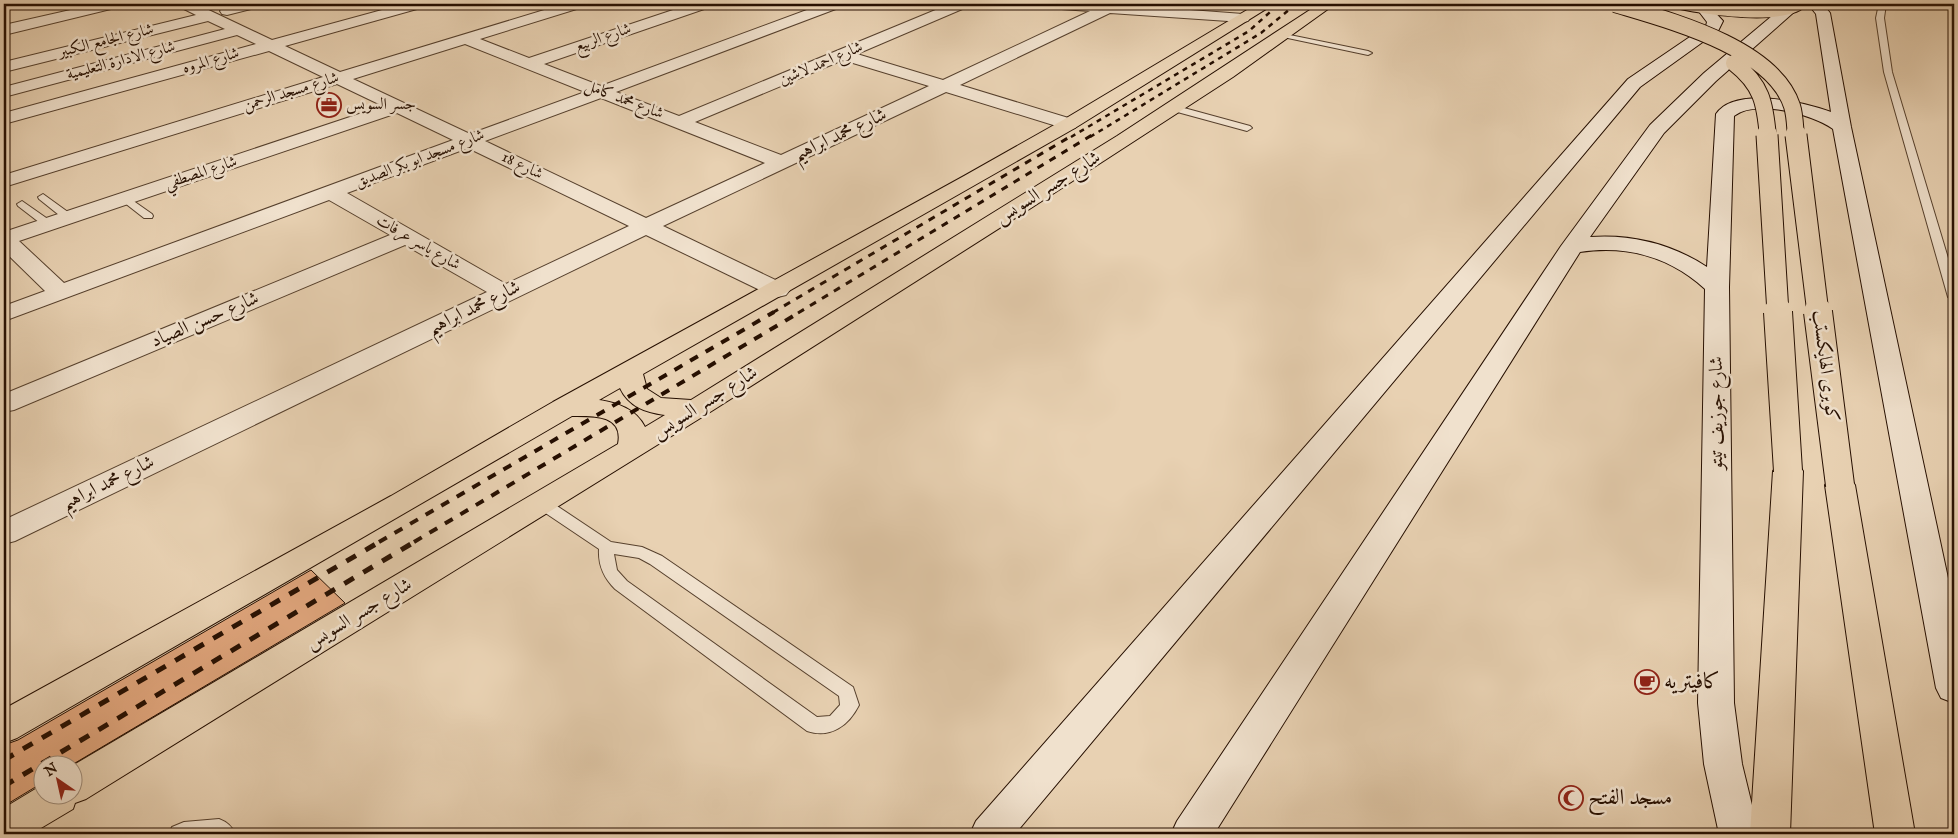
<svg xmlns="http://www.w3.org/2000/svg" width="1958" height="838" font-family="'IM FELL English',Amiri,serif">
<rect width="100%" height="100%" fill="#e8d1b2"/>
<filter id="stains"><feTurbulence type="fractalNoise" baseFrequency=".004" numOctaves="4"/><feColorMatrix values="0 0 0 0 .2 0 0 0 0 .09 0 0 0 0 .02 0 0 0 .5 -.17"/></filter>
<radialGradient id="worn" r=".72"><stop offset=".6" stop-color="#630" stop-opacity="0"/><stop offset="1" stop-color="#630" stop-opacity=".3"/></radialGradient>
<!-- building -->
<path fill="#e2a77e" stroke="#260f01" d="M311,570L345,603L70,766H42V783L4,806V745L18,740Z"/>
<g fill="none" stroke-linecap="round" stroke-linejoin="round">
<defs>
<path id="service" d="M1879,4H1886L1884,18L1892,72L1954,278V300L1948,297L1884,72L1876,18Z
M1280,33L1368,51L1372,53L1368,55L1283,37H1280Z
M1173,105L1250,126L1252,128L1247,131L1170,110L1169,108Z
M43,194L72,215L73,217L72,219H64L39,199L38,197Z
M125,195L152,214L153,216L152,218H144L121,200L120,198Z
M22,201L52,222L53,224L52,226H44L18,206L17,204Z
M543,499L548,500L611,542L642,547L662,556L853,687L859,705C849,725 831,739 807,731L615,589C604,578 598,566 599,549L538,508L535,504L538,500ZM614,554L639,558L650,564L839,696L840,705L830,716L817,717L627,581L617,570Z
M219,819C227,822 232,826 235,834H169L172,827L184,822Z"/>
<path id="minor" d="M97,4H121L119,7L4,35V25Z
M178,4H196L272,40L404,4H426L424,7L285,46L340,72L564,4H585L583,7L480,39L529,58L691,4H712L710,7L544,64L601,86L823,4H843L841,7L616,92L679,116L950,4H969L967,7L857,54L943,80L1090,11L1047,8L1042,7L1040,4H1110L1243,14L1248,15L1250,18L1248,21L1243,22L1110,13L960,85L1075,120L1078,124L1075,128L1069,129L1063,128L946,92L663,226L786,285L790,290L786,295L778,297L770,295L646,235L15,541L4,544V520L487,292L405,245L14,410L4,412V394L390,235L329,200L4,321V306L45,291L4,251V232L383,106L337,84L4,187V175L323,77L269,51L4,124V113L256,44L237,35L4,97V87L225,29L208,21L4,72V62L196,15L180,7ZM465,44L585,92L470,134L353,79ZM843,60L929,86L781,155L695,122ZM601,98L765,163L646,218L485,141ZM397,113L453,140L64,283L19,241ZM468,148L629,226L506,284L347,193Z
M238,4H261L259,7L227,15L222,14L220,11L222,8Z"/>
<path id="secondary" d="M1808,4H1823L1830,13L1851,127L1954,606V703L1941,698L1936,688L1833,129C1812,114 1756,99 1734,116L1729,287L1734,703L1742,764L1759,834H1719L1704,764L1698,703L1705,289C1670,257 1627,245 1580,252L1214,834H1171L1177,821L1561,246L1650,125L1704,73L1784,6H1794L1796,9L1794,12L1716,81L1664,133L1590,237C1631,234 1672,244 1707,267L1716,114C1735,86 1804,102 1831,112L1816,14Z
M1704,5L1709,6L1723,21L1718,31L1640,87L1015,834H970L976,821L1628,79L1706,26L1707,22L1697,9L1699,6Z"/>
<path id="primary" d="M1257,4H1274L1075,128L643,374L647,389L661,398L691,400L1117,136L1319,4H1335L1233,77L1028,210L707,414L86,799L75,803L73,809L31,834H4V808L42,785V796H72V766L618,444C624,414 592,416 572,416L17,738L4,743V709L391,496L553,402L964,176L1063,120ZM620,388C629,407 645,412 665,415L645,427C636,409 618,403 599,400Z
M1670,4C1699,2 1727,9 1757,9C1774,9 1790,3 1807,4C1790,28 1698,14 1672,7Z"/>
<path id="trunk" d="M1788,461L1798,464L1803,471L1790,834H1750L1773,471L1778,464Z
M1840,475L1850,478L1855,485L1915,834H1875L1825,485L1830,478Z"/>
</defs>
<!-- service casing -->
<use href="#service" stroke="#56402d" stroke-width="2"/>
<!-- minor casing -->
<use href="#minor" stroke="#56402d" stroke-width="2"/>
<!-- secondary casing -->
<use href="#secondary" stroke="#260f01" stroke-width="2"/>
<!-- primary casing -->
<use href="#primary" stroke="#260f01" stroke-width="2"/>
<!-- trunk casing -->
<use href="#trunk" stroke="#260f01" stroke-width="2"/>
<!-- service -->
<use href="#service" fill="#f0e1cd" fill-rule="evenodd"/>
<!-- minor -->
<use href="#minor" fill="#f0e1cd" fill-rule="evenodd"/>
<!-- secondary -->
<use href="#secondary" fill="#f0e1cd" fill-rule="evenodd"/>
<!-- primary -->
<use href="#primary" fill="#e8d1b2" fill-rule="evenodd"/>
<!-- trunk -->
<use href="#trunk" fill="#e8d1b2" fill-rule="evenodd"/>
<!-- rail-far3 -->
<path stroke="#260f01" stroke-width="2.5" stroke-dasharray="5 5" stroke-linecap="butt" d="M1071,137L1249,31L1279,4
M1090,137L1261,33L1296,4"/>
<!-- rail-far2 -->
<path stroke="#260f01" stroke-width="3" stroke-dasharray="7 7" stroke-linecap="butt" d="M772,313L1073,135
M798,313L1092,135"/>
<!-- rail-far1 -->
<path stroke="#260f01" stroke-width="4" stroke-dasharray="9 9" stroke-linecap="butt" d="M379,542L774,312
M414,542L800,312"/>
<!-- rail -->
<path stroke="#260f01" stroke-width="5" stroke-dasharray="11 11" stroke-linecap="butt" d="M4,760L381,541
M4,786L416,541"/>
<defs>
<path id="trunk-bridge-far2" d="M1615,4C1668,20 1773,47 1792,106C1795,115 1795,127 1796,137
M1734,63C1762,85 1765,103 1768,137"/>
<path id="trunk-bridge-far1" d="M1767,135L1778,313
M1796,135L1818,313"/>
<path id="trunk-bridge" d="M1778,312L1788,471
M1818,312L1840,485"/>
</defs>
<!-- trunk-bridge-far2 casing -->
<use href="#trunk-bridge-far2" stroke="#260f01" stroke-width="18" stroke-linecap="butt"/>
<!-- trunk-bridge-far1 casing -->
<use href="#trunk-bridge-far1" stroke="#260f01" stroke-width="23" stroke-linecap="butt"/>
<!-- trunk-bridge casing -->
<use href="#trunk-bridge" stroke="#260f01" stroke-width="30" stroke-linecap="butt"/>
<!-- trunk-bridge-far2 -->
<use href="#trunk-bridge-far2" stroke="#e8d1b2" stroke-width="16"/>
<!-- trunk-bridge-far1 -->
<use href="#trunk-bridge-far1" stroke="#e8d1b2" stroke-width="21"/>
<!-- trunk-bridge -->
<use href="#trunk-bridge" stroke="#e8d1b2" stroke-width="28"/>
</g>
<!-- icons -->
<defs>
<symbol id="office-ring" viewBox="-11 -11 22 22"><circle r="9.5" fill="#f0e1cd" stroke="#8f2418" stroke-width="1.5"/><path d="M-6-3h4V-5.5h4V-3h4V5H-6ZM-1-4.5V-3h2v-1.5ZM-6 0V1H6V0Z" fill="#8f2418"/></symbol>
<symbol id="cafe-ring" viewBox="-11 -11 22 22"><circle r="9.5" fill="#f0e1cd" stroke="#8f2418" stroke-width="1.5"/><path d="M-5.5-4.5H6V0H3Q3 3.5 0 3.5H-2.5Q-5.5 3.5-5.5 0ZM3-3.2v2h1.7v-2ZM-6 4.5H4V6H-6Z" fill="#8f2418"/></symbol>
<symbol id="mosque-ring" viewBox="-11 -11 22 22"><circle r="9.5" fill="#f0e1cd" stroke="#8f2418" stroke-width="1.5"/><path d="M3.5-4.9A6 6 0 1 0 3.5 4.9A5 5 0 1 1 3.5-4.9Z" fill="#8f2418"/></symbol>
</defs>
<g fill-rule="evenodd">
<use href="#office-ring" x="315" y="91" width="28" height="28"/>
<use href="#cafe-ring" x="1633" y="668" width="28" height="28"/>
<use href="#mosque-ring" x="1557" y="784" width="28" height="28"/>
</g>
<g text-anchor="middle" dominant-baseline="central" stroke-width="5" stroke-linejoin="round" paint-order="stroke">
<!-- far-street labels -->
<g font-size="16" fill="#260f01" stroke="#f0e1cd">
<text transform="translate(603 38) rotate(-19)">شارع الربيع</text>
<text transform="translate(106 41) rotate(-14)">شارع الجامع الكبير</text>
<text transform="translate(121 61) rotate(-15)">شارع الادارة التعليمية</text>
<text transform="translate(211 61) rotate(-16)">شارع المروه</text>
<text transform="translate(821 64) rotate(-23)">شارع احمد لاشين</text>
<text transform="translate(291 92) rotate(-17)">شارع مسجد الرحمن</text>
<text transform="translate(624 100) rotate(21)">شارع محمد كامل</text>
<text transform="translate(420 159) rotate(-21)">شارع مسجد ابو بكر الصديق</text>
<text transform="translate(522 166) rotate(26)">شارع 18</text>
<text transform="translate(201 173) rotate(-18)">شارع المصطفي</text>
<text transform="translate(418 243) rotate(30)">شارع ياسر عرفات</text>
</g>
<!-- far-poi labels -->
<g font-size="16" fill="#260f01" stroke="#f0e1cd" text-anchor="start">
<text x="346" y="105">جسر السويس</text>
</g>
<!-- street labels -->
<g font-size="19" fill="#260f01" stroke="#f0e1cd">
<text transform="translate(840 135) rotate(-25)">شارع محمد ابراهيم</text>
<text transform="translate(1048 188) rotate(-32)">شارع جسر السويس</text>
<text transform="translate(474 308) rotate(-26)">شارع محمد ابراهيم</text>
<text transform="translate(205 320) rotate(-23)">شارع حسن الصياد</text>
<text transform="translate(1825 366) rotate(83)">كوبرى الهايكستب</text>
<text transform="translate(705 403) rotate(-32)">شارع جسر السويس</text>
<text transform="translate(1717 413) rotate(-90)">شارع جوزيف تيتو</text>
<text transform="translate(108 483) rotate(-26)">شارع محمد ابراهيم</text>
<text transform="translate(359 614) rotate(-31)">شارع جسر السويس</text>
</g>
<!-- near-poi labels -->
<g font-size="22" fill="#260f01" stroke="#f0e1cd" text-anchor="start">
<text x="1664" y="682">كافيتريه</text>
<text x="1588" y="798">مسجد الفتح</text>
</g>
</g>
<!-- margin -->
<rect width="1958" height="838" fill="none" stroke="#e8d1b2" stroke-width="20"/>
<rect x="5" y="5" width="1948" height="828" fill="none" stroke="#260f01" stroke-width="2.5"/>
<rect x="10" y="10" width="1938" height="818" fill="none" stroke="#260f01"/>
<!-- north arrow -->
<g transform="translate(58 780) rotate(326)"><circle r="24" fill="#f0e1cd" stroke="#9f8d7b"/>
<path d="M0-4L9 19L0 12L-9 19Z" fill="#8f2418"/>
<text y="-8" font-size="14" font-weight="bold" text-anchor="middle" fill="#260f01">N</text>
</g>
<rect width="100%" height="100%" filter="url(#stains)"/>
<rect width="100%" height="100%" fill="url(#worn)"/>
</svg>
